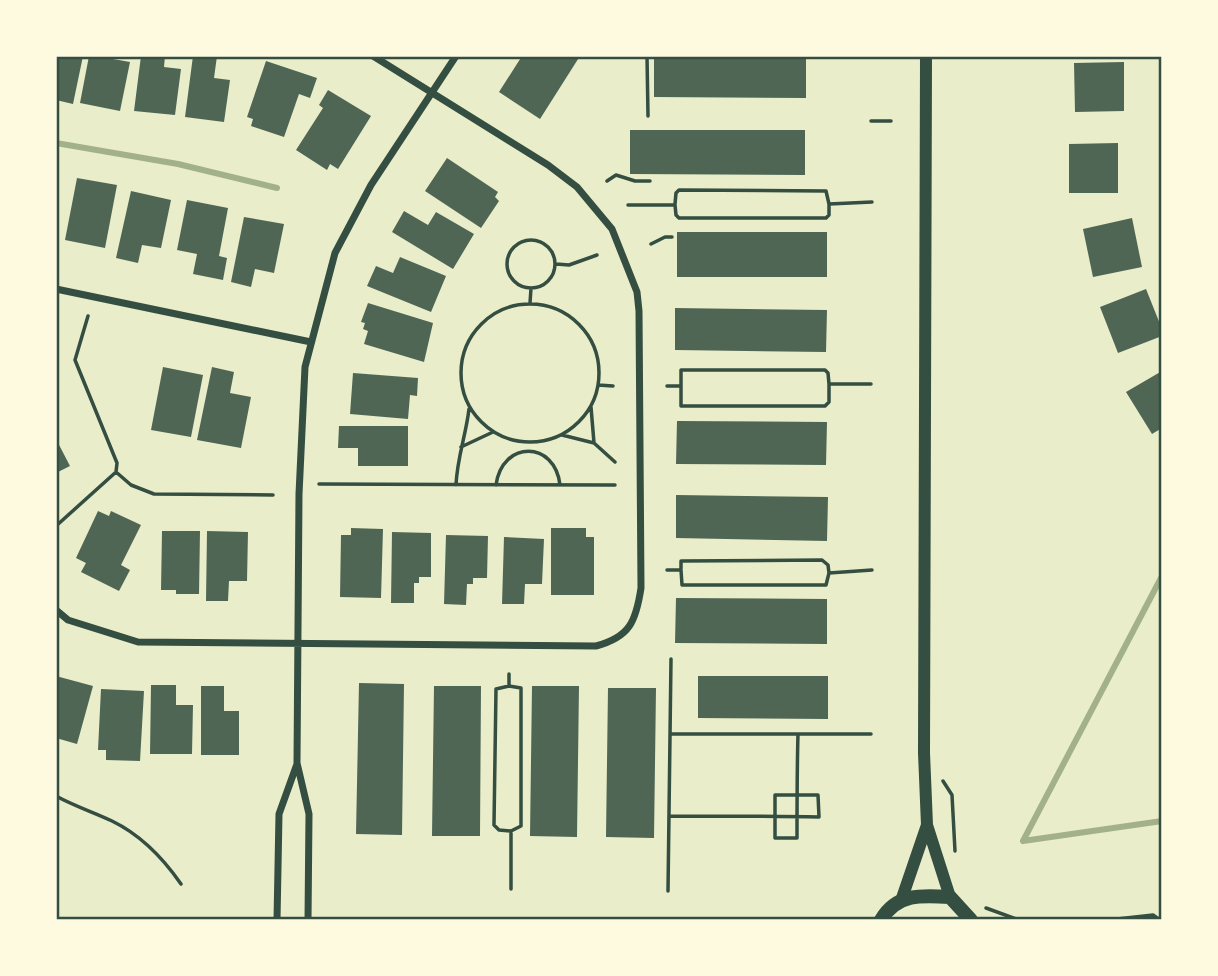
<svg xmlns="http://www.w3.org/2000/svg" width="1218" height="976" font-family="'Alegreya Sans',sans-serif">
<rect width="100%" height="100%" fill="#e9edc9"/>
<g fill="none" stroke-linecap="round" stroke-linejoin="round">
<!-- stream -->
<path stroke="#a3b18a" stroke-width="6" d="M56,143L178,164L277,188
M1023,841L1162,576
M1023,841L1162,821"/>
</g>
<!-- building -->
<path fill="#4f6655" d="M56,56H83L73,104L56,100Z
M89,56H114L113,59L130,62L120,111L80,103Z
M141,56H165L164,67L181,69L175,115L134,111Z
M193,56H217L214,78L230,80L224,122L185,117Z
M522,56H580L540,119L499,92Z
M654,56H806V98L654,97Z
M266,61L317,78L310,98L299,94L284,137L251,126L253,119L247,117Z
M1124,62V111L1075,112L1074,63Z
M328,90L371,116L338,169L330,164L327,170L296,150L323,108L319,105Z
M630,130H805V175L630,174Z
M1118,143V193H1069V144Z
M447,158L498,192L495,197L499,201L481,228L425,191Z
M77,178L117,185L105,248L65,240Z
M131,191L171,200L161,248L142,245L138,263L116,258Z
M187,200L228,208L219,256L227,258L223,280L193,274L197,254L177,250Z
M404,211L428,225L436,212L474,234L453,269L392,232Z
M244,217L284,224L274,273L255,269L251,287L231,282Z
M1132,218L1142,267L1093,277L1083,229Z
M677,232H827V277H677Z
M400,257L446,276L431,312L367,286L376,266L393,273Z
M1146,289L1162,329V336L1118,353L1100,307Z
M368,303L433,323L424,362L364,344L368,331L363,329L365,323L361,322Z
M675,308L827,310L826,352L675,350Z
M163,367L203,375L191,437L151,430Z
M212,367L234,372L230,393L251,397L241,448L197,440Z
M1162,371V428L1152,434L1126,392Z
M353,373L418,378L417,396L410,395L408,419L350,414Z
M677,421L827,422L826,465L676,464Z
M339,426H408V466H358V448H338Z
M56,439L70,466L56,473Z
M676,495L828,497L827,541L676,538Z
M98,511L109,516L111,511L141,525L121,565L130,570L119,591L81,572L86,563L76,558Z
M351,528L383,529L381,598L340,597L341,535H351Z
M551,528H586V537H594V595H551Z
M162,531H200L199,594H176V590H161Z
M207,531L248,532L247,581H229L228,601H206Z
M392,532L431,533V577H419V583H414V603H391Z
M446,535L488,536L487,578H473V584H467L466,605L444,604Z
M504,537L544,539L542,584H525L524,604H502Z
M676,598L827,599V644L675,643Z
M56,676L93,686L77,744L56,738Z
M698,676H828V719L698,718Z
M359,683L404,684L402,835L356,834Z
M151,685H176V705H193L192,754H150Z
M201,686H224V711H239V755H201Z
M434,686H481L480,836H432Z
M532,686H579L577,837L530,836Z
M608,688H656L654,838L606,837Z
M101,689L144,691L140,761L106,760V750H98Z"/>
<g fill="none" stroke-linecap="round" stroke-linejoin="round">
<!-- path -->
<path stroke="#344e41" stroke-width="3.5" d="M647,56L648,116
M871,121H891
M607,181L616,175L635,181H650
M675,204L676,193L679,190L826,191L829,204
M628,205H675L676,215L679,218H826L829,215V204L872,202
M507 264a24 24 0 1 1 48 0a24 24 0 1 1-48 0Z
M651,244L665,237H672
M556,264L569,265L597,255
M530,303L531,288
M461 373a69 69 0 1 1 138 0a69 69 0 1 1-138 0Z
M598,385L613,386
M667,386H681V406H825L829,402V384H871
M681,386V370H825L828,373L829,384
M591,407L594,443L615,462
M562,435L594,443
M461,447L493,432
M116,472L131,485L154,494L273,495
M319,484L615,485
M456,485C457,458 466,435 469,409
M496,485C502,440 555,440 560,485
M56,526L116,472L117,463L75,360L88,316
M681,569V561L822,560L828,565L829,573
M667,570H681L682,585H826L829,573L872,570
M509,674V686L496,689L494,825L499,830L511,831V889
M509,686L521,688V826L511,831
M670,734H871
M943,781L952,795L955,851
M56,796C74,806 93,812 112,821C141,835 163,858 181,884
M669,816C719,816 769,816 819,817L818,795H775V838H797C797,804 797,769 798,734
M668,891L671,659
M986,908L1019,920
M1108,920L1153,915L1160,920"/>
<!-- minor -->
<path stroke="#344e41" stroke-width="7" d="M56,289L311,342
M56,610L68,620L138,642L596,646C630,637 636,621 641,588L639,311L637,292L612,229L577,187L548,165L373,56
M277,920L279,814L297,764
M308,920L309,814L297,763L299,494L305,367L335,253L371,185L456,56"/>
<!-- tertiary -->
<path stroke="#344e41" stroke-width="12" d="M926,56L924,753L927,825L950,897
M902,898L927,825"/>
<!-- secondary -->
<path stroke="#344e41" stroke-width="14" d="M881,920C897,893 922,895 950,897L971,920"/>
</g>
<!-- border -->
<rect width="1218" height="976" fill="none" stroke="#fefae0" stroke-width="116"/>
<rect x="58" y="58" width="1102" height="860" fill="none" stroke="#344e41" stroke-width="2.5"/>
</svg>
